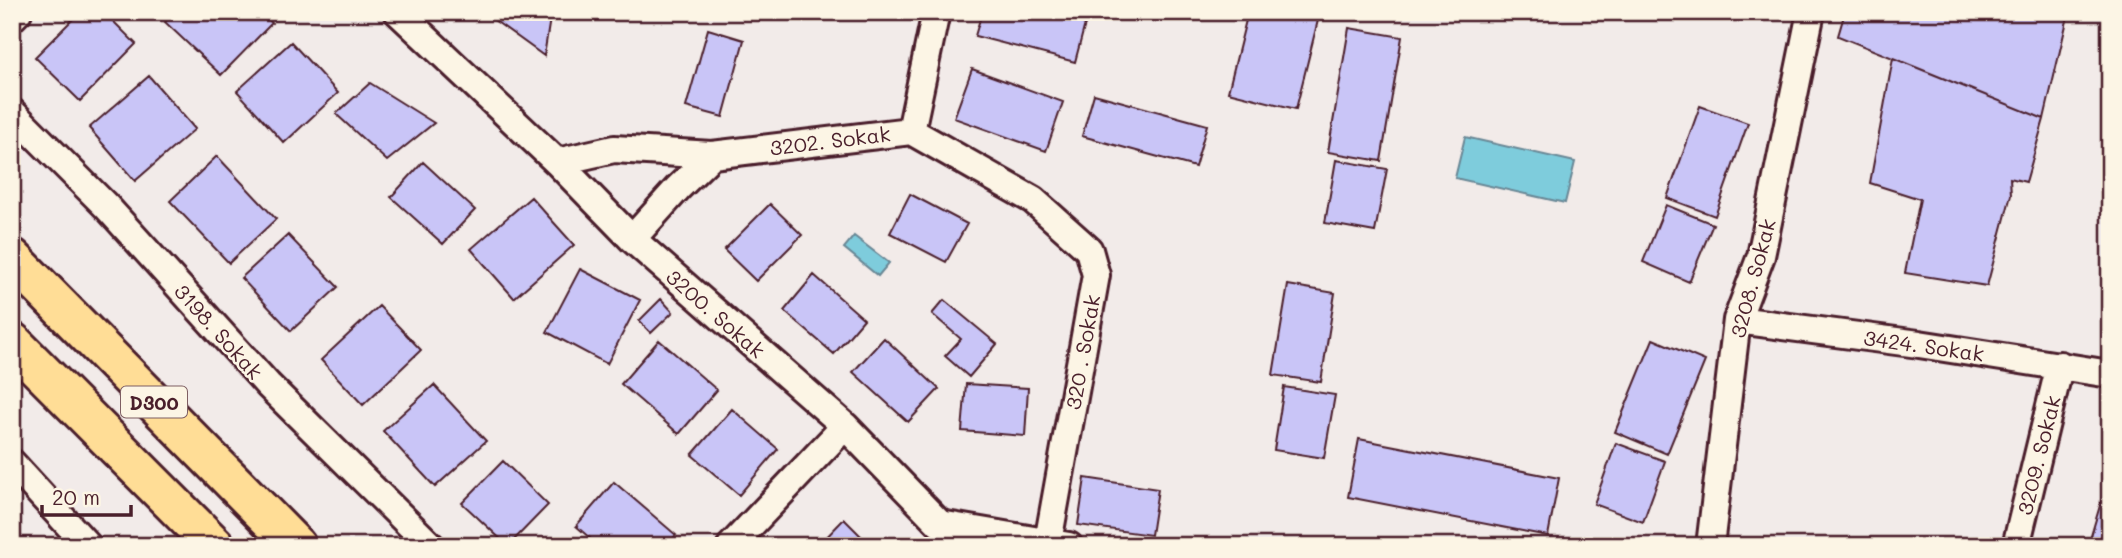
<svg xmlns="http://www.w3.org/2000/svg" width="2122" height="558" font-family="Mali,sans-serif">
<rect width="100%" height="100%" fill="#f2ebe9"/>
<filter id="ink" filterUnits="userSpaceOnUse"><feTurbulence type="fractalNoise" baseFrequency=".0143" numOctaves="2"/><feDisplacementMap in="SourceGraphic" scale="14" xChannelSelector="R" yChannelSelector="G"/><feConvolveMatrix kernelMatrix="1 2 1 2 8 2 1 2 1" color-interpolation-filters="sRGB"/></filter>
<g filter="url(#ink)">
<!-- water -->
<path fill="#7eccdc" stroke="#698795" stroke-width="2" d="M1465,137L1575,162L1565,203L1455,178Z
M854,236L889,263L878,276L844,248Z"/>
<!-- building -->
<path fill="#c9c5f7" stroke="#4a1f2b" stroke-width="2" d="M80,12H104L136,44L80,101L35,57Z
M174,12H261L272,23L221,75L165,22Z
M483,12H551L544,56Z
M982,12H1040L1085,24L1075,62L975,36Z
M1248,12H1320L1296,109L1228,92Z
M1845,12H2069L2044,119L1838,36Z
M1349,28L1402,37L1381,161L1328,152Z
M708,29L744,40L723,117L686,107Z
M291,42L338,93L284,143L237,91Z
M1893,58L2044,119L2026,182L2010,178L2011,195L1987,286L1905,273L1920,199L1870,183Z
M972,69L1063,102L1046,151L954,118Z
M149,76L195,129L135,181L89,128Z
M370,83L434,123L387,161L336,114Z
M1094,94L1207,125L1195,167L1082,136Z
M1700,106L1748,123L1715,216L1667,198Z
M217,156L276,219L229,263L170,201Z
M1336,160L1387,169L1375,232L1325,223Z
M423,162L475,210L443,244L391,197Z
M910,194L967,224L946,262L890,233Z
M531,197L574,245L514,298L471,249Z
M770,204L802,235L756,281L724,250Z
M1666,205L1713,224L1689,282L1643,262Z
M288,235L338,287L291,331L241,278Z
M580,269L640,300L607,364L547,332Z
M814,275L864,319L834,354L784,311Z
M1288,285L1335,293L1321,382L1273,375Z
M661,299L673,312L651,333L639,321Z
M944,300L997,344L969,377L945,356L961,339L932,314Z
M379,306L421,350L363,405L321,360Z
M884,338L939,389L908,422L853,372Z
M1653,339L1705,361L1667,454L1615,432Z
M659,340L717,390L679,434L621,384Z
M966,384L1028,388L1025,436L962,431Z
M434,385L486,441L435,487L383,431Z
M1284,387L1335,395L1324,458L1274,450Z
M732,409L778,449L739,495L692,455Z
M1359,439L1559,478L1548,536L1348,497Z
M1616,443L1665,461L1643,522L1594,504Z
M503,461L548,505L508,546L462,503Z
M1085,478L1158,489L1151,535L1078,525Z
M614,482L676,535L667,546H599L576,526Z
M2107,482L2110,483V546H2088Z
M844,519L871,546H818Z"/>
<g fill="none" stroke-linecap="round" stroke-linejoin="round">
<defs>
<path id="minor" d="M398,12L557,162L632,239L845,426L940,524L1069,546
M12,18L18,12
M12,112L107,207L268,385L431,546
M911,131L1033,200L1089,250L1096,275L1048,542
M557,162L614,149L712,155
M632,239L678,188L712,155L911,131L936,12
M1737,320L1919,344L2110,374
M12,463L88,546
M731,546L845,426
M1710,546L1737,320L1761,256L1811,12
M2016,546L2060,365"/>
<path id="trunk" d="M12,258L296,546
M12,342L215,546"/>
</defs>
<!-- minor casing -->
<use href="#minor" stroke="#4a1f2b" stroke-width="32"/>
<!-- trunk casing -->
<use href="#trunk" stroke="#4a1f2b" stroke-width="44"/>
<!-- minor -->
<use href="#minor" stroke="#fcf5e5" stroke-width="26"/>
<!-- trunk -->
<use href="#trunk" stroke="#ffdd96" stroke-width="38"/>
</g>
</g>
<g text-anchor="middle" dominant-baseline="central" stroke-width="5" stroke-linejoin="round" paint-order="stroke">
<!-- shield labels -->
<rect fill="#fcf5e5" stroke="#7f5f63" stroke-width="2" x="121" y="386.5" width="66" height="31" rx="5"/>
<g font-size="19" font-weight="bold" fill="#4a1f2b">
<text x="154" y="402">D300</text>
</g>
<!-- street labels -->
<g font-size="21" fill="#4a1f2b" stroke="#fcf5e5">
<text transform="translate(830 140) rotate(-7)">3202. Sokak</text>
<text transform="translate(1752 278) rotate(-75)">3208. Sokak</text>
<text transform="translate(716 313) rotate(41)">3200. Sokak</text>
<text transform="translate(219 331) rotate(48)">3198. Sokak</text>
<text transform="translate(1924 345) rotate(8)">3424. Sokak</text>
<text transform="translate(1082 352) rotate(-80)">320 . Sokak</text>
<text transform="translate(2038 455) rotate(-76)">3209. Sokak</text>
</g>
</g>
<!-- margin -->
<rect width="2122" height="558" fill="none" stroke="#fcf5e5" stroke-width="42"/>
<rect x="21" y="21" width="2080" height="516" fill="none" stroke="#4a1f2b" stroke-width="2.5" filter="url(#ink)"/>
<!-- scale -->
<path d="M42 505v10h89v-10" fill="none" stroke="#4a1f2b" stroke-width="3.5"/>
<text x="52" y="505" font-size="21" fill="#4a1f2b" stroke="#fcf5e5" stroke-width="5" paint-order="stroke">20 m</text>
</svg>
